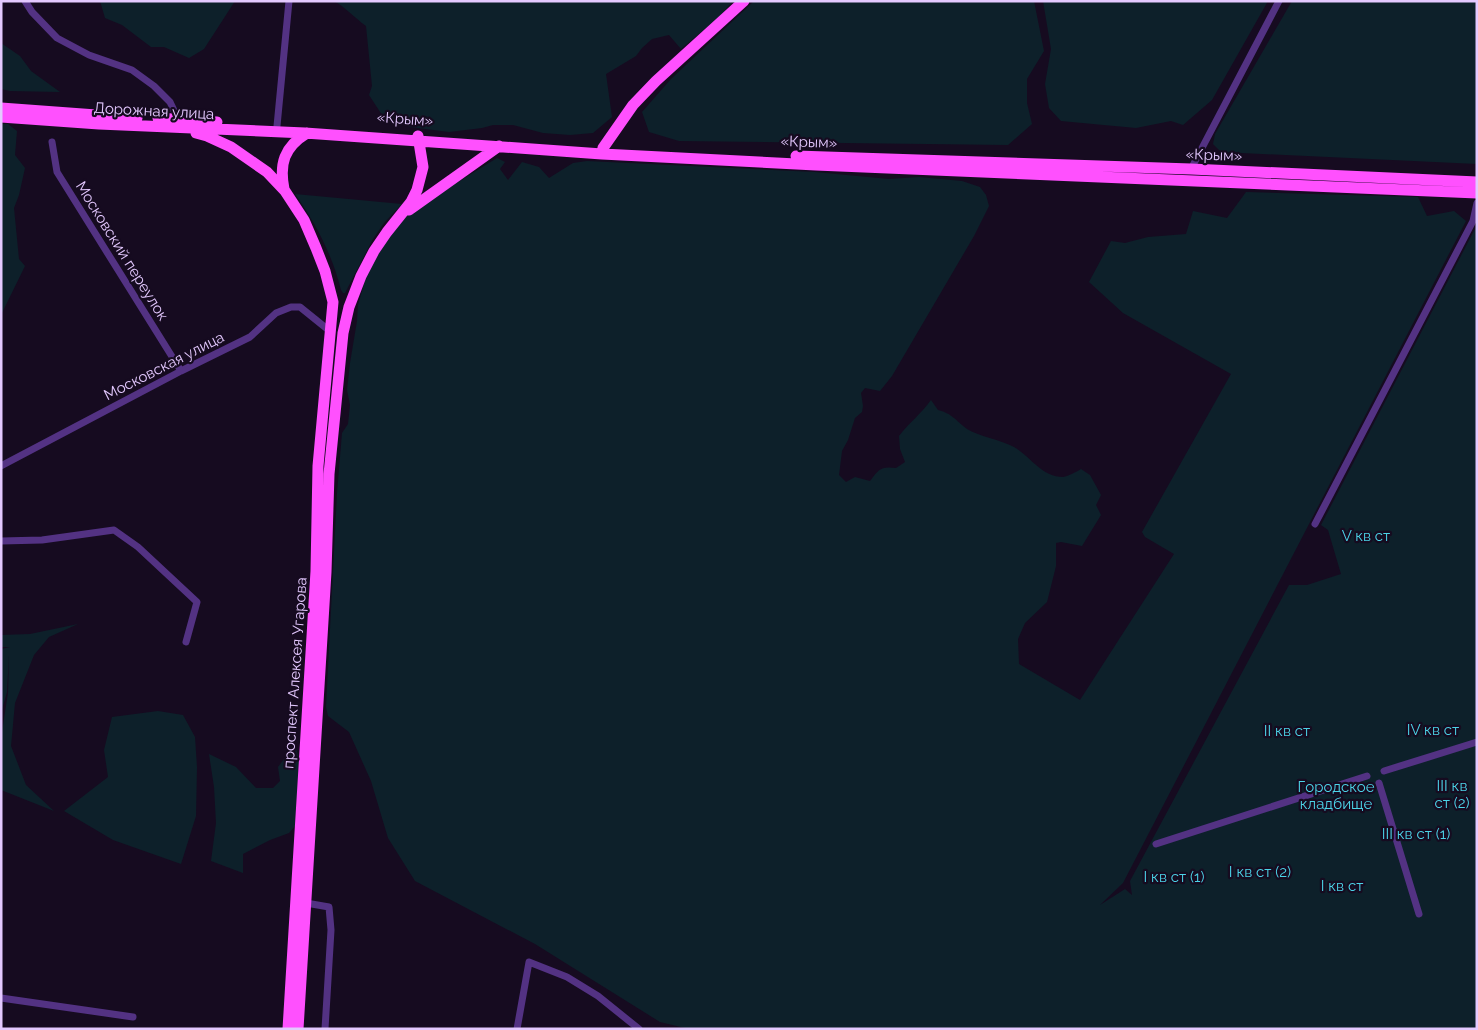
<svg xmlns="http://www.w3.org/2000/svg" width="1478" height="1030" font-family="Raleway,sans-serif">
<rect width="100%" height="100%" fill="#160b20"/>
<!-- green -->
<path fill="#0d202a" d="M100,1H235L204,49L189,58L164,47H151L122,25L105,18Z
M334,1H733L719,17L681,49L669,35L652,39L642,48L636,56L606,74L612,117L593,133L570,135L543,133L513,125H493L482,128L449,132L410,127L384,118L369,95L372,86L366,26C355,18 345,7 334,1Z
M754,1H1034L1044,51L1027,79V103L1032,124L1008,145L679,141L649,132L642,112L671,79Z
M1043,1H1268L1212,100L1183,125L1171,121L1136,128L1061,121L1049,108L1045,84L1051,49Z
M1292,1H1477V164L1221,152L1213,144L1215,134Z
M1,43L20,56L31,71L60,92L10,91L1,89Z
M1,124H8L17,131L15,155L25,168L19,195L14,208L19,259L25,266L1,315Z
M497,158L505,162L500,169L508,180L522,162L539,167L549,178L573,163L587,161L815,172L889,179L919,177L962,181L980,187L986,195L989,206L974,236L892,376L880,391L865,388L861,393L863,406L862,412L855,418L848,440L842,451L839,475L846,482L855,477L870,481C879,469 881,466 896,468L905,462L900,449L899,436C909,423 921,414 931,400L938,410C953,414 955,420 967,429C978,436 1001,440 1014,447C1031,457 1042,477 1063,477C1069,476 1076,472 1081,469L1090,475L1101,495L1096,505L1101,515L1082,546L1061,542L1056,543V566L1047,602L1025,623L1018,639L1019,664L1080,700L1174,554L1145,537L1142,532L1231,374L1123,313L1089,282L1111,241L1125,243L1148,237L1186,234L1193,211L1227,218L1246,192L1418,197L1427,216L1454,211L1466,221L1123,883L1100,905L1125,889L1132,895L1130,881L1289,585H1307L1341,574L1328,530L1321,525L1477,225V1029H689L660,1022L535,944L415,881L388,838L371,781L349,732L328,716L326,707L337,493L342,433L348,424L350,405L347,390L350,363L357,321L358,305L366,277L382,244L408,213Z
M295,194L402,204L384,223L373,239L345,293H343L341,290C332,254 316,224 295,194Z
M78,624L49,637L34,655L15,703L11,746L26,785L54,811L1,790V738L8,693L9,655L7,692L1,713V649L10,647H1V635L30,634Z
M158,711L183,715L195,737L197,767L196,816L181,864L113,840L64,811L108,777L104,750L112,717Z
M296,748L299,759L295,826L289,833L270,840L243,854V873L211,861L216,823L214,787L209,754L236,767L256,788H273L280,781L278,767L287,755Z"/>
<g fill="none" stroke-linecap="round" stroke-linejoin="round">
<!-- street -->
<path stroke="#533283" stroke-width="7" d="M25,1L32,12L57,38L89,55L132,70L154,86L170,102L178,119
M277,126L289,1
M52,142L57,172L181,371
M1191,169L1279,1
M1,466L181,371L250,337L276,313L291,307H300L331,332
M1315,524L1473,221L1477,203
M1,541L42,540L114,530L138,547L197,602L186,642
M1384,771L1477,742
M1379,783L1419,914
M1156,844L1367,776
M306,903L329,907L331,930L325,1029
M1,998L133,1017
M517,1029L529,962L567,977L598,996L639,1029"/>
<!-- primary -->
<path stroke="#ff50fe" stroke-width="11" d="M1,108L137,118
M1,117L99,124L305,133L602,154L816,165L1477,193
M158,118L217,122
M196,133L207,136L231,147L267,172L285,191L304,220L316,248L325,271L333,302L318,466L316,571L288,1029
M602,154L603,148L633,105L656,81L744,1
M796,156L1191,169L1477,182
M284,189C279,164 284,147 307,133
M409,210L499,146
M298,1029L326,572L329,474L343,333L349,307L361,276L374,251L387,232L411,202L417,190L423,167L418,136"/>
</g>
<g text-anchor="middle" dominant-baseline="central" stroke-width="4.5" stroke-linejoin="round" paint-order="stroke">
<!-- street labels -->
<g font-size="15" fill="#e4c9ff" stroke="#160b20">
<text transform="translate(154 111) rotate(3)">Дорожная улица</text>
<text transform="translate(405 119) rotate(4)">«Крым»</text>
<text transform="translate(809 142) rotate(2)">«Крым»</text>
<text transform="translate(1214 155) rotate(2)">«Крым»</text>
<text transform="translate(122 251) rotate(58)">Московский переулок</text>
<text transform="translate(164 366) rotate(-27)">Московская улица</text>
<text transform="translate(295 673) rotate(-86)">проспект Алексея Угарова</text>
</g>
<!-- park labels -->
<g font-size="15" fill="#4cd4e8" stroke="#160b20">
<text x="1366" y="536">V кв ст</text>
<text x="1433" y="730">IV кв ст</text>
<text x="1287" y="731">II кв ст</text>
<text x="1452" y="786">III кв<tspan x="1452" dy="17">ст (2)</tspan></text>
<text x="1336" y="787">Городское<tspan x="1336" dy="17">кладбище</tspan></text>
<text x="1416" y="834">III кв ст (1)</text>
<text x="1260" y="872">I кв ст (2)</text>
<text x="1174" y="877">I кв ст (1)</text>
<text x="1342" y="886">I кв ст</text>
</g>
</g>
<!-- border -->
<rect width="1478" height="1030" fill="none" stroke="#e4c9ff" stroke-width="5"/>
</svg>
